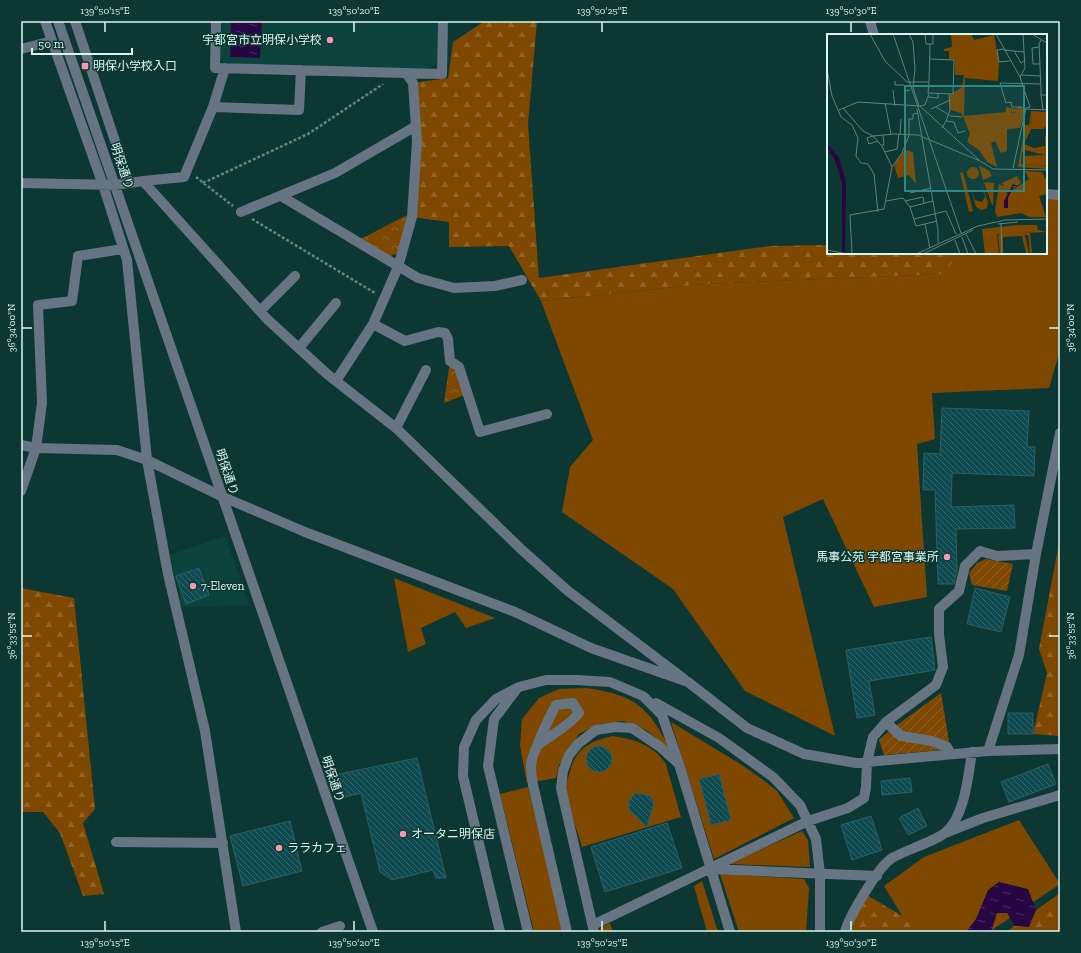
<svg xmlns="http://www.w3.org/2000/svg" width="1081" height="953" font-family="'Zilla Slab','Noto Sans JP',serif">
<defs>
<pattern id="forest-firs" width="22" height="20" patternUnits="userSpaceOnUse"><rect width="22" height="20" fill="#7f4800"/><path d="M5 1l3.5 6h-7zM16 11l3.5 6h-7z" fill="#916326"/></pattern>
<pattern id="park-crowns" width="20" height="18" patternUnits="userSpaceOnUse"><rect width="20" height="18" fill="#7f4800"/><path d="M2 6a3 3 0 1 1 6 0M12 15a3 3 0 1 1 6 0" fill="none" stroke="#916326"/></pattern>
<pattern id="garden-furrows" width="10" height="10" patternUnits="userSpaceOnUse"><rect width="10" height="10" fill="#7f4800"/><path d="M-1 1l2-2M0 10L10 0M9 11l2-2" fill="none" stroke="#916326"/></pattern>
<pattern id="water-ripples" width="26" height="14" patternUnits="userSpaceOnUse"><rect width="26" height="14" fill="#280643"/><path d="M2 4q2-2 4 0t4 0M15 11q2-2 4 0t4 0" fill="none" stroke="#472b5f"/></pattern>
<pattern id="building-back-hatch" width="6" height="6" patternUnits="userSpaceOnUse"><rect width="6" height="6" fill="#0e4a4f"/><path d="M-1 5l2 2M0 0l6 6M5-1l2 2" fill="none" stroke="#306569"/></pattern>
</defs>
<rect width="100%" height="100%" fill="#0d3732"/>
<!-- built -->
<path fill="#0c433d" d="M221,21H441L438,61L430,69L225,64L220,59Z
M225,536L249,605L182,607L170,555Z"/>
<!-- grass -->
<path fill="#7f4800" d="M1046,194L1060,195V350L1049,388L932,393L935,439L917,444L927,597L874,607L823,499L783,517L835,736L745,691L673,589L562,512L570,467L593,440L541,301L704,284L941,274L960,253H1046Z
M394,578L495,618L466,628L455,612L421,628L426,644L408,652Z
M586,688C635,695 648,706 670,749L646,730L623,721L600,724L579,734L559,765L556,778L527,783L520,746L522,719L539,698L559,689Z
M671,722L742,765L762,779L777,791L794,818L714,859Z
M612,736C634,739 652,744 666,764L681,817L582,847C577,829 568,808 566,790C565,785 568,779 569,775C575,749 588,742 612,736Z
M528,787L564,932H534L500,794Z
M1019,820L1060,884L989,932H912L884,886L924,857Z
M802,831L808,840L810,867L728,864Z
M720,874L804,879L809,888L806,932H739Z
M702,881L718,932H707L694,886Z
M610,923L613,932H601L600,928Z"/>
<!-- forest -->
<path fill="url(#forest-firs)" d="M485,21H537L528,124L539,278L769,246L828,245V253H960L942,274L704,284L541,301L509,246L449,247V222L412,217L413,83L448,78L453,42Z
M1060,538V736L1033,734L1047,673L1039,649Z
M21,588L74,598L95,809L83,823L104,894L83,896L60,833L43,812H21Z
M860,891L916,924L918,932H843Z
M1060,893V932H1006Z"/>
<!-- park -->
<path fill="url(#park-crowns)" d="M407,215L405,229L399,253L390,256L361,239Z
M450,361L459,367L467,394L444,403Z"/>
<!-- garden -->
<path fill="url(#garden-furrows)" d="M986,559L1013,564L1007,591L972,585L969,573L977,563Z
M941,693L949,741L940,750L884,755L879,740L893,728Z"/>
<!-- water -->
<path fill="url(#water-ripples)" d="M231,21H262L260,58L230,57Z
M999,882L1028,889L1036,910L1029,927L1015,926L1007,913H997L991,932H966L976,919L988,890Z"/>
<!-- building -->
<path fill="url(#building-back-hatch)" stroke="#2a6166" d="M942,408L1029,411L1027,447H1035L1034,476L952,473L951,507L1014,505L1015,528L956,529L957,570L954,584H938L935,490H923L924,453L940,454Z
M199,568L209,595L186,604L176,576Z
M975,588L1010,597L1001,632L967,624Z
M931,637L935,670L869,681L875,715L857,718L846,650Z
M1008,713H1033V734H1008Z
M586 759a13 13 0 1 1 26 0a13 13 0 1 1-26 0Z
M417,758L446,878H436L433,870L392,880L380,872L361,793L341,798L334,775Z
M1048,764L1056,784L1009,802L1001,782Z
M719,774L731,820L711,825L699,779Z
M910,778L912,792L882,795L881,781Z
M638,793L650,796L654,803L647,827L629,810V801L634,794Z
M918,808L927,826L908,835L899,818Z
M871,816L882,850L852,860L841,825Z
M290,821L302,871L243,886L230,836Z
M667,823L682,868L605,892L591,847Z"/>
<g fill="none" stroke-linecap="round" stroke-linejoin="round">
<!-- path -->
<path stroke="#618580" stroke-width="2.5" stroke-dasharray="3 2" stroke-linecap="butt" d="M196,177L233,206
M203,183L308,134L383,84
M252,219L375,293"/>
<!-- minor -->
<path stroke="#667581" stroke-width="10" d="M45,21L103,185L127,260L147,460L168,574L205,731L236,932
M58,21L373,932
M75,21L129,183
M216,21L215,68L442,74L443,21
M870,21L874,35
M21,49L52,41
M213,107L299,110L301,70
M143,181L184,177L213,107L225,68
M21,183L115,185L143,181L267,319L327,374L396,428L522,550L568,591L684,679
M1046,194L1060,195
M281,196L418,278L454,288L495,286L522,280
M241,212L335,173L416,126
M260,311L295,276
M373,324L398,267L412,217L417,141L413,83L406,73
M299,348L336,303
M336,381L373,324L405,341L438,332L445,333L448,339L450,361L459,367L480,432L547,414
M396,428L426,370
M21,445L36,448L117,450L147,460L221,496L305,532L515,612L591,648L688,682L747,728L804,754L856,763L988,751L1060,749
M21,491L36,448L42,403L38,305L72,301L78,256L123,249
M516,690L494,719L488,766L528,932
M656,703L719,738L773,777L800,805L816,839L820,874V932
M886,722L901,736L932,741L947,747L951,754
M538,745C552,734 568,727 579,713L573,703L556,705C550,716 531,755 531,766C531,772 532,779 533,785L567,932
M988,751L1019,655L1036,554L1060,433
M945,833L983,818L1060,795
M116,842L223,843
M711,869L877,876
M593,925L808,821L848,808L864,798L866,787L867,762L873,737L886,722L936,685L943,667L939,634V609L959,591L965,566L980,551L997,556L1036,554
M322,932L340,926
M500,932L463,776L464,747L476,720L496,699L519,687L546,680H576L610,682L643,696L662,715L679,764L730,932
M594,932L561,788L563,771L569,755L579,743L596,730L615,727L632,728L659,746L678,763
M845,932C849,916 879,866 892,858C906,850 935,841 945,833C965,816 968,777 972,752"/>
</g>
<!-- ticks -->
<path fill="none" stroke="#dbf6f1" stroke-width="1.5" d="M105,22V32M354,22V32M602,22V32M851,22V32M22,328H32M1049,328H1059M22,636H32M1049,636H1059M105,921V931M354,921V931M602,921V931M851,921V931"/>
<!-- markers -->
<g fill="#f29ab0" stroke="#0d3732" stroke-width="1.5">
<circle cx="330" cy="40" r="4"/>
<rect x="81" y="62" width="8" height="8" rx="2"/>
<circle cx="947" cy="557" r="4"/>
<circle cx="193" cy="586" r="4"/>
<circle cx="403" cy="834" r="4"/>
<circle cx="279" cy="848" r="4"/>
</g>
<g text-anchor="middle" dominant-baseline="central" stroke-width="3" stroke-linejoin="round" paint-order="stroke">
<!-- poi labels -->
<g font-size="12" fill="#dbf6f1" stroke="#0d3732" text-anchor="start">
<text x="322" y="40" text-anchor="end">宇都宮市立明保小学校</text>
<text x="93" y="66">明保小学校入口</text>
<text x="939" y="557" text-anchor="end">馬事公苑 宇都宮事業所</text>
<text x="201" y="586">7-Eleven</text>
<text x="411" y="834">オータニ明保店</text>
<text x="287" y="848">ララカフェ</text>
</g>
<!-- street labels -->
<g font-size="12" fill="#dbf6f1" stroke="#0d3732">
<text transform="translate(122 166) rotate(71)">明保通り</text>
<text transform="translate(227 472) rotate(71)">明保通り</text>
<text transform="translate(333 779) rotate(71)">明保通り</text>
</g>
</g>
<!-- overview -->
<g transform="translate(827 34)">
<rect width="220" height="220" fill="#0d3732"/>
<path d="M190,73H197L196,85L193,94L180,95V117L174,119L168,107L164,109L170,133L160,128L152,116L140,108L143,100L137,85L190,78ZM217,79L220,81V96L217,92H205L204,80ZM218,102H220V132L197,130V122L218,121ZM152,131L162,137L165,142L156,146ZM140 139a6 6 0 1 1 12 0a6 6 0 1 1-12 0ZM136,138L146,177L142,178L133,139ZM190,142L194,149L181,158L175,149ZM157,148L167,149L166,171H165ZM154,149L161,168L160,174L155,176L149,173L144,154L148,166L155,168L158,163ZM192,191H210L211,196L220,198L170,200L172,220H158L155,195Z" fill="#7f4800"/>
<path d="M124,0H144L147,6L167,1L172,28L171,47L138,44L137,82L179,78V73L190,75V78H185L181,82L137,85L134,79L123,76V61L135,53L137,41H128V26L122,25V17H117V15L125,13ZM204,77L220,78V81L204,80L205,92H217V95H204L197,110L207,114L218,112V121L198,116L195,118L194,130L220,132V135L191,133L198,91H202ZM78,116L86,118L89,150L82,141L71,144L67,131ZM198,137L215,138L220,148V160L212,162L219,183H202L194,179L170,183L168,177L172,150L179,153L180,160L202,145ZM176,199H203L205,218L203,219L201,201H198L202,219H199L195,202L176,203V220H173L171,201Z" fill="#7f4800"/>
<path d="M0,109L12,124L19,147L18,220H15V150L11,130L0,114ZM186,150L192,152H187L181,164V174H177V167Z" fill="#280643"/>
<path fill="none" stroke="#280643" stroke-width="2" d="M7,120L15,146"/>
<path fill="none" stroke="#5f837e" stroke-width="1" d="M43,0L58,27L80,48H102L103,10M66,0L134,199M82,0L86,8L88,35L86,54L92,72M98,0L99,10H106V0M169,0L193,43L203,73L199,74L186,134M205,0L220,9M214,6L212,10L214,55V61H220M212,13L205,14L206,30H213M177,15L170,16L172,28L183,27M177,16L197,18M187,17L194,29L198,26M0,35L5,62L14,83L25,91L31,104L29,122L34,129L41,130L47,140L51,178M195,41L213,42M193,43L198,34L196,0M68,47V51H77L79,57L83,56M102,48L101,59L126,60L127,26L103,25M66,56L68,72M214,61L216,76M101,63L111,64V59M58,69L64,100M93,72L98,71L102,60M109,73L124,82L135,83M195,73H185L184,68L179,69L173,49L214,50M16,74L36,97L46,102L55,112L65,133L57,175L23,181L25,220M90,75L111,196V209M104,75L123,66M198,75L220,76M12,76L31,68L93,72L152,126M119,87L123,76L122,60M115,94L119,87L127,88L131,99L138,97M73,100L74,85M46,102L67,100L91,101L153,127L166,135L220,136M46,102L40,104L42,110L51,107M55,111H57L56,101M58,118L70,115L72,100M65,133L75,119L82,101V85H86V80L91,79M83,159L104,154M59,167L76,164L83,173L89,192L98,190L103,214M78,167L96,163L97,169M83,173L106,167M87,185L119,177L129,200M174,189L175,220M98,190L110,187M171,190L191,188M139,200L149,220M135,203L141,220M128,206L133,220M0,216L21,220M89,220L151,192L178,186L220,185M96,220L146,196"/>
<path fill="#2e8982" fill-opacity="0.15" stroke="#2e8982" stroke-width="2" d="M78,52H197V157H78Z"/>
<rect width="220" height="220" fill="none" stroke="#dbf6f1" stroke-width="2"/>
</g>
<!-- border -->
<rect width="1081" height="953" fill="none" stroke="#0d3732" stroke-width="44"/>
<!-- scale -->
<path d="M32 48v6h100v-6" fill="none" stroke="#dbf6f1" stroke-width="2"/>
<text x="38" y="48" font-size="12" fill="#dbf6f1" stroke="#0d3732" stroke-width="3" paint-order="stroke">50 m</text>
<rect x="22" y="22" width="1037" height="909" fill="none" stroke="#dbf6f1" stroke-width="1.5"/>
<g font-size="10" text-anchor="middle" fill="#dbf6f1">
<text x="105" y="14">139°50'15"E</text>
<text x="354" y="14">139°50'20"E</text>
<text x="602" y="14">139°50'25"E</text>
<text x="851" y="14">139°50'30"E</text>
<text transform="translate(11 328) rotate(-90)" y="4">36°34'00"N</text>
<text transform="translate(1070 328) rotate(-90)" y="4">36°34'00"N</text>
<text transform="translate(11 636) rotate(-90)" y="4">36°33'55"N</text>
<text transform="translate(1070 636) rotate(-90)" y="4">36°33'55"N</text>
<text x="105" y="946">139°50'15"E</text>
<text x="354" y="946">139°50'20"E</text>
<text x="602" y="946">139°50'25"E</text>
<text x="851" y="946">139°50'30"E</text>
</g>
</svg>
